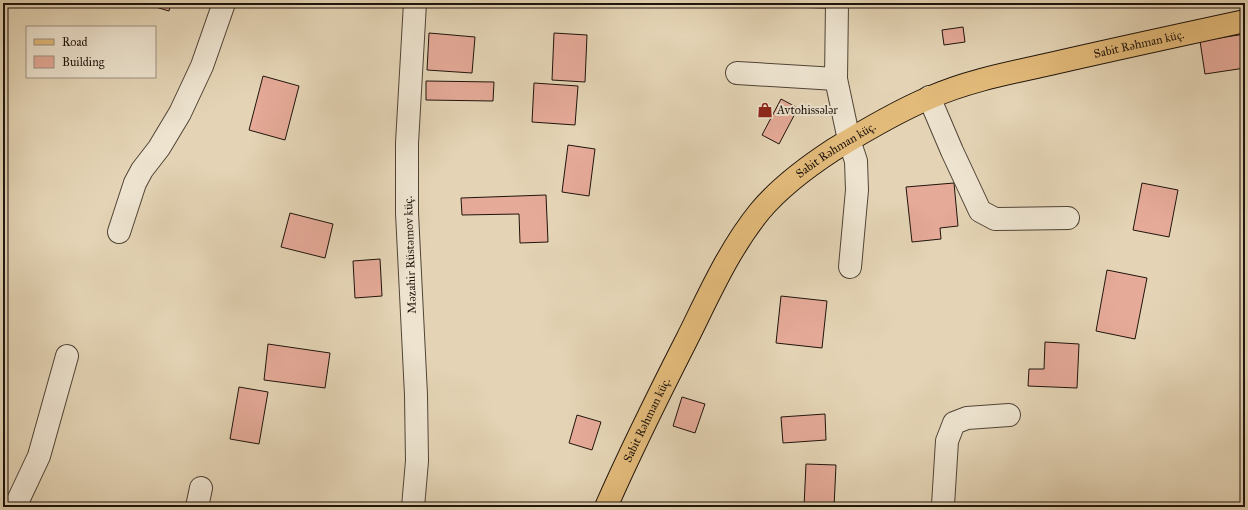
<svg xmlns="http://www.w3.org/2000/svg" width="1248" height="510" font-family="'IM FELL Great Primer',serif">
<rect width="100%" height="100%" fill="#e4d4b5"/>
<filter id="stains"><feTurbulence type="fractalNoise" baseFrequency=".005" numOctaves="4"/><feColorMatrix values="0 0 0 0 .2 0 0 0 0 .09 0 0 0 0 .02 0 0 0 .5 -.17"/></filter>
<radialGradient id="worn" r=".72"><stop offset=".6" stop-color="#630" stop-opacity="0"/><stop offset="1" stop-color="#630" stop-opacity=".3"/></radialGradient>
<!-- building -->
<path fill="#e5aa98" stroke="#1f140b" d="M142,3H171L169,11Z
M787,3H828V8L787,7Z
M963,27L965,42L944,45L942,30Z
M429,33L475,37L472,73L427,70Z
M554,33L587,35L585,82L552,80Z
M1245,34V68L1205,74L1200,41Z
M263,76L299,86L285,140L249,130Z
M426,81L494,82L493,101L426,100Z
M534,83L578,86L575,125L532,122Z
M781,99L798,108L779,144L762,135Z
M568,145L595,149L589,196L562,192Z
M954,183L958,226L940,228L941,239L912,242L906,187Z
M1142,183L1178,190L1169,237L1133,230Z
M546,195L548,242L520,243L519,214L462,215L461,198Z
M290,213L333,224L325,258L281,247Z
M380,259L382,296L355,298L353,261Z
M1107,270L1147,278L1135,339L1096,331Z
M781,296L827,301L822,348L776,343Z
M1045,342L1079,344L1077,388L1028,386L1029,369H1044Z
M268,344L330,353L325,388L264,380Z
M239,387L268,392L259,444L230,439Z
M682,397L705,404L695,433L673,426Z
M825,414L826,440L783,443L781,417Z
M577,415L601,422L592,450L569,443Z
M806,464L836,465L834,507H804Z"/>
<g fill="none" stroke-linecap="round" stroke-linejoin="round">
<defs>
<path id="minor" d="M837,3L836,79L849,140L856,161L857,190L850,267
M737,73L836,79
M929,97L952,151L980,211L995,219L1068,218
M119,232L135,183L142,170L159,148L180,113L202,66L224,3
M15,507L39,456L67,356
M197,507L201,488
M413,507L417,461L416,395L407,213V143L415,3
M944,507L943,505L947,441L954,423L967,418L1009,415"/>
<g id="major">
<path id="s1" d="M606,507C631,450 659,394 687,339C709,295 729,249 760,211C781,186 807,167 833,150C864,131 896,112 929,98C967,81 1009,73 1050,64C1115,49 1180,35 1245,21"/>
</g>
</defs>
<!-- minor casing -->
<use href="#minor" stroke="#504436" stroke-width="24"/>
<!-- major casing -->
<use href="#major" stroke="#1f140b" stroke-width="24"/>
<!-- minor -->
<use href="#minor" stroke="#ede3cf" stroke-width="22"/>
<!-- major -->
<use href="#major" stroke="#e2ba7a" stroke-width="22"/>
</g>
<!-- icons -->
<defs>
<symbol id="shop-bare" viewBox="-9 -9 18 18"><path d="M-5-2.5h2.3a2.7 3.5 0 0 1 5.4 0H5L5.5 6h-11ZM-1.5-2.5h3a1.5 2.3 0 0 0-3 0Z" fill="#8f2418" stroke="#ede3cf" stroke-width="2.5" paint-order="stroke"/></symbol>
</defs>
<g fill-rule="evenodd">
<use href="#shop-bare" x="754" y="99" width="22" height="22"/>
</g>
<g text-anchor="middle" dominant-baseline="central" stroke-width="4" stroke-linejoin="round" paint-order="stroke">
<!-- street labels -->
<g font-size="12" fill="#1f140b" stroke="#ede3cf">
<text stroke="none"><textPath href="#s1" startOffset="756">Sabit Rəhman küç.</textPath></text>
<text stroke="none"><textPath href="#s1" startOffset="432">Sabit Rəhman küç.</textPath></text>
<text transform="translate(410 255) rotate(-92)">Məzahir Rüstəmov küç.</text>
<text stroke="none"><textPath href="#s1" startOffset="96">Sabit Rəhman küç.</textPath></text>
</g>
<!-- poi labels -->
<g font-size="12" fill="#1f140b" stroke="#ede3cf" text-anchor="start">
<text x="777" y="110">Avtohissələr</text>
</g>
</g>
<!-- margin -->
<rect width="1248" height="510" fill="none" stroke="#e4d4b5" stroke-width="16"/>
<rect x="4" y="4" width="1240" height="502" fill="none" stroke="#1f140b" stroke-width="2"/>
<rect x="8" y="8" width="1232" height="494" fill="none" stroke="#1f140b"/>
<!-- legend -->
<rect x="26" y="26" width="130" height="52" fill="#ede3cf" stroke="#9b9081"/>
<rect x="34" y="39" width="20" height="6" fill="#e2ba7a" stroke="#9b9081"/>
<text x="62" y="46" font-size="12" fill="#1f140b">Road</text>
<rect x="34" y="56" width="20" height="12" fill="#e5aa98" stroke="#9b9081"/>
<text x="62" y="66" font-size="12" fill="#1f140b">Building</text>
<rect width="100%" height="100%" filter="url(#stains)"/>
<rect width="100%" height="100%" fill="url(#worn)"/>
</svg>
